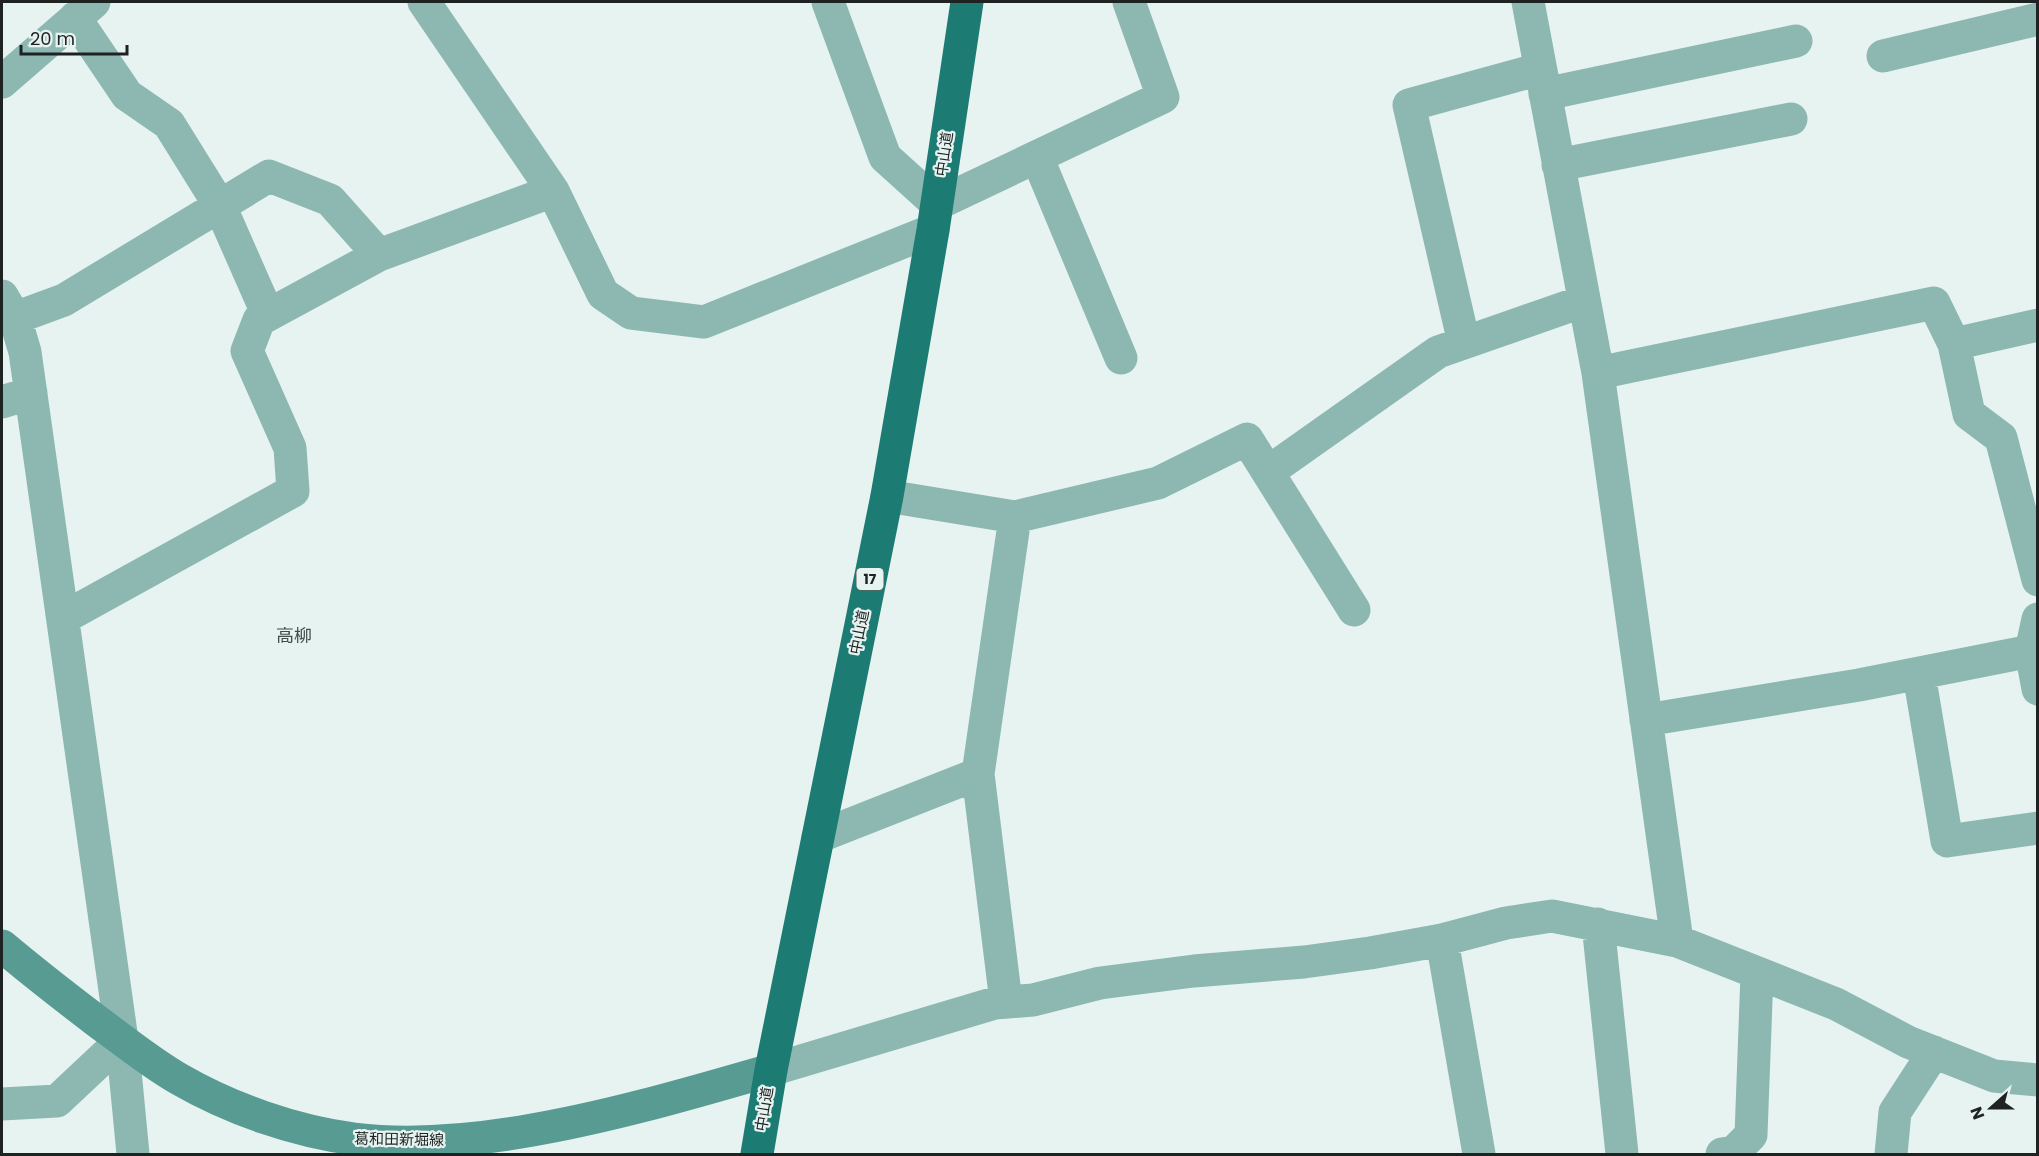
<svg xmlns="http://www.w3.org/2000/svg" width="2039" height="1156" font-family="Poppins,'Noto Sans JP',sans-serif">
<rect width="100%" height="100%" fill="#e7f3f1"/>
<g fill="none" stroke-linecap="round" stroke-linejoin="round">
<!-- minor -->
<path stroke="#8db8b2" stroke-width="33" d="M424,2L553,191L603,294L631,313L704,322L933,230
M828,2L885,157L937,204L1163,97L1129,2
M1528,2L1598,373L1677,941
M75,18L127,95L169,124L220,206L268,315
M1883,56L2038,19
M2,82L94,2
M1545,94L1796,41
M1037,157L1121,358
M1558,165L1791,119
M2,296L15,318L25,352L122,1040L133,1154
M15,318L64,300L269,176L330,200L379,255L553,191
M1464,343L1409,105L1540,69
M1954,344L1969,414L2001,438L2038,580
M1598,373L1934,303L1954,344L2038,325
M2,402L31,393
M1268,472L1438,352L1584,301
M887,496L1015,517L1158,483L1247,439L1354,610
M63,618L293,491L290,448L247,351L259,320L379,255
M2038,619L2031,651L2038,689
M1919,674L1947,841L2038,828
M1646,720L1859,685L2031,651
M978,774L1006,1002
M818,837L978,774L1015,517
M1598,924L1622,1154
M1442,940L1479,1154
M771,1070L995,1003L1033,1000L1100,983L1194,971L1304,962L1370,953L1442,940L1506,923L1552,916L1677,941L1836,1004L1908,1042L1994,1076L2038,1080
M2,1104L57,1101L122,1040
M1722,1154L1734,1152L1751,1135L1757,974
M1891,1154L1895,1112L1934,1052"/>
<!-- secondary -->
<path stroke="#589b93" stroke-width="33" d="M2,946C33,972 65,997 98,1022C124,1041 151,1063 179,1079C231,1109 294,1131 354,1139C409,1146 466,1141 521,1132C606,1118 688,1094 771,1070"/>
<!-- trunk -->
<path stroke="#1c7c73" stroke-width="33" d="M757,1154L771,1070L887,496L933,230L967,2"/>
</g>
<g text-anchor="middle" dominant-baseline="central" stroke-width="4.5" stroke-linejoin="round" paint-order="stroke">
<!-- shield labels -->
<rect fill="#e7f3f1" stroke="#5a6160" stroke-width="1.5" x="856.5" y="568" width="27" height="22" rx="4.5"/>
<g font-size="14" font-weight="bold" fill="#1e2322">
<text x="870" y="579">17</text>
</g>
<!-- street labels -->
<g font-size="15" fill="#1e2322" stroke="#e7f3f1">
<text transform="translate(944 154) rotate(-82)">中山道</text>
<text transform="translate(859 632) rotate(-79)">中山道</text>
<text transform="translate(764 1109) rotate(-81)">中山道</text>
<text transform="translate(399 1139) rotate(1)">葛和田新堀線</text>
</g>
<!-- quarter labels -->
<g font-size="18" fill="#424d4b" stroke="#e7f3f1">
<text x="294" y="635">高柳</text>
</g>
</g>
<!-- border -->
<rect width="2039" height="1156" fill="none" stroke="#1e2322" stroke-width="6"/>
<!-- north arrow -->
<g transform="translate(1991 1108) rotate(249)" stroke="#e7f3f1" stroke-width="4.5" paint-order="stroke">
<path d="M0-4.5L10 22L0 15L-10 22Z" fill="#1e2322"/>
<text y="-9" font-size="16" font-weight="bold" text-anchor="middle" fill="#1e2322">N</text>
</g>
<!-- scale -->
<path d="M21 45v9h106v-9" fill="none" stroke="#1e2322" stroke-width="3"/>
<text x="30" y="45" font-size="18" fill="#1e2322" stroke="#e7f3f1" stroke-width="4.5" paint-order="stroke">20 m</text>
</svg>
